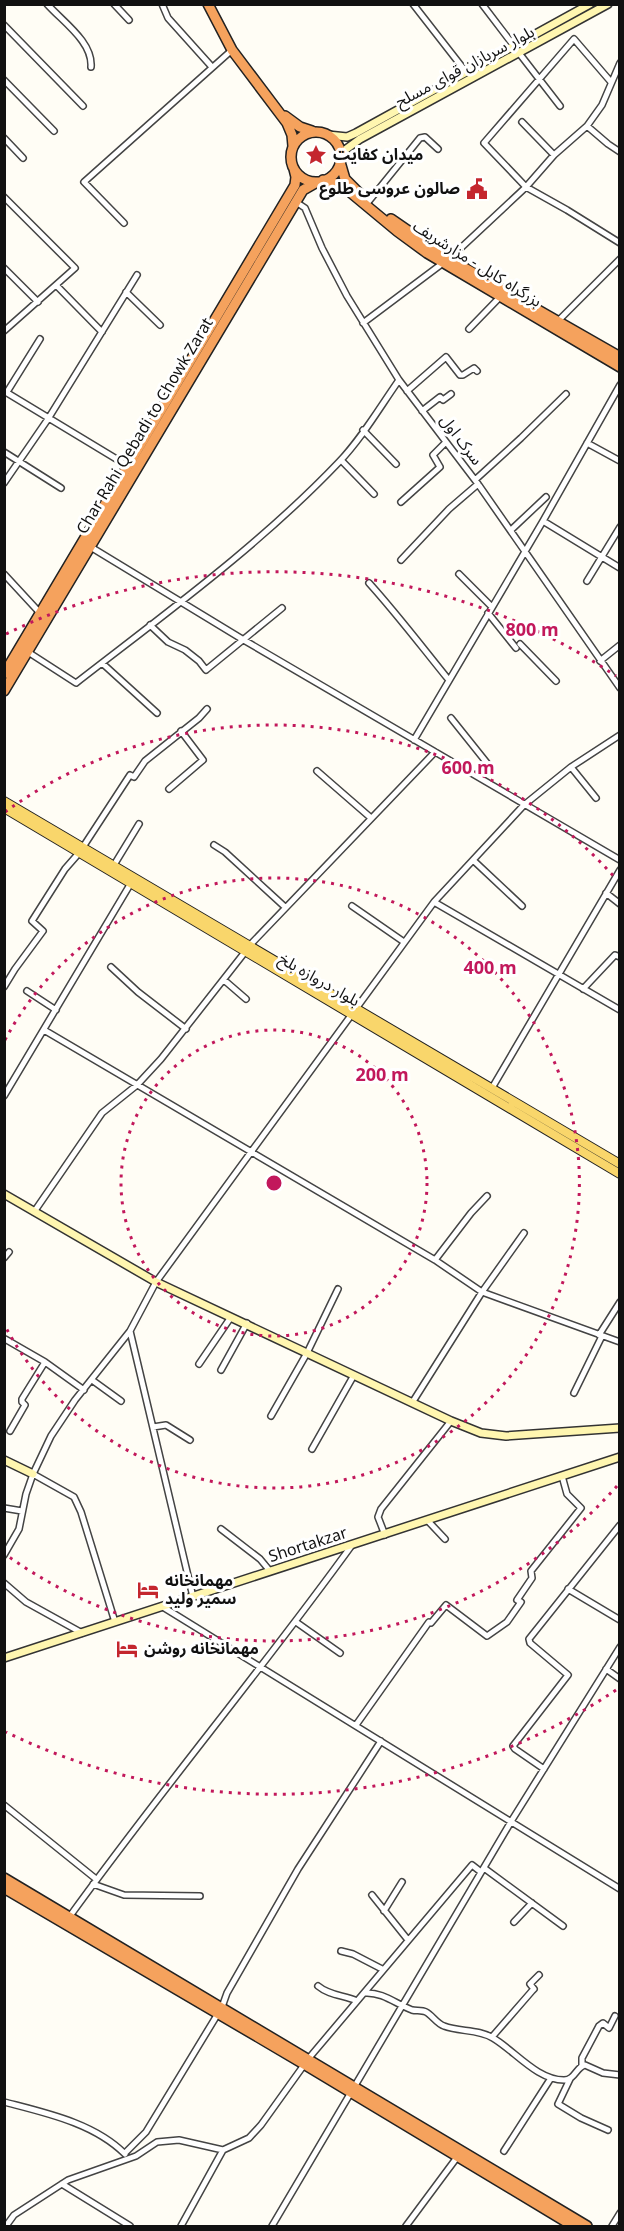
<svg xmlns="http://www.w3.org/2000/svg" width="624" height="2231" font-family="Georgia,'Noto Sans Arabic',serif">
<rect width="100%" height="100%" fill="#fffdf5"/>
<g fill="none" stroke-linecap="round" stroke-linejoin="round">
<defs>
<path id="street" d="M47,4C63,22 93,42 91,67
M114,4L129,20
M162,4L168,18L212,67
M413,4L466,72
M482,4L514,46
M4,25L83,106
M519,53L560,106
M4,80L54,131
M611,82L574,39L484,143L526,187L567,210L620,243
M522,122L554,155
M587,126L608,144L620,152
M4,138L23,158
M4,197L75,268L4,331
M369,201L420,138L425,137L438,149
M296,202L305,208L322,248L347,296L399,380L478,484L620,688
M124,223L84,182L232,50
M449,259L526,187L554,155L587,126L602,105L620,63
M4,268L38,302
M56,285L102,332
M126,292L160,325
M557,322L620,259
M363,323L443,263
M469,329L500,297
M4,391L128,466
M407,391L446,357L460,375H463L474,368L477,371
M7,392L40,339
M422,411L440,397L443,400L451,394
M363,430L396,464
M587,443L620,461
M4,452L61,488
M341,460L374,494
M475,480L521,438L566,394
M4,483L48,419L137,275
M401,502L440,467L433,455L446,442
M543,521L620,568
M511,530L546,497
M89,546L242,639L620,860
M401,560L449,509L478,484
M4,574L40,613
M459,574L492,607
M587,581L620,527
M369,583C397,614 422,647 448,679
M488,613L516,648
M150,625L168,642L185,650L199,661L206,670L282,608
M520,644L556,681
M28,652L76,683C166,613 260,545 339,462C362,438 380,407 399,380
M600,661L620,645
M102,663L157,713
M451,718L487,763
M414,740L543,521L620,385
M571,767L596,798
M317,771L371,818
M169,789L203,760L181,731
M214,845L225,852L285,907
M83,847L130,775L134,777L145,761L199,718L207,709
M473,860L522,906
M114,865L139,824
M606,893L620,904
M434,902L620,1010
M352,906L404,942
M249,946L435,752
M111,967L138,992L186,1029
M224,980L246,999
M4,987L15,969L43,931L32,921L65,869L79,853
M583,989L615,955L620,957
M27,991L56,1010
M44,1030L435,1260L482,1292L620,1342
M492,1088L620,870
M4,1096L131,883
M34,1212L102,1113L137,1085L161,1059L245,952
M4,1258L9,1252
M435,1260L471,1213L487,1196
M599,1335L620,1302
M5,1339L45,1362L84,1390
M199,1364L231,1317
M221,1370L247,1323
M92,1380L121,1401
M574,1393L602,1336
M412,1403L482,1292L524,1233
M271,1416L307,1353L338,1289
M153,1427L166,1425L190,1440
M10,1431L25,1405L22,1402V1399L45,1362
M312,1449L354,1375
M4,1508L22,1511
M428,1521L445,1539
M221,1529L260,1559L270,1571
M385,1535L378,1517L381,1509L451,1421
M4,1555L19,1529L26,1494L33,1474
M4,1583L26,1602L82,1633
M568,1589L620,1620
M193,1597L130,1331L156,1282L434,902L524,805L571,767L620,735
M163,1607L620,1889
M115,1622L81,1512L74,1497L33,1474L51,1436L75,1400L130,1331
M296,1622L340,1653
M606,1669L620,1679
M356,1725L429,1622L431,1623L446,1605L487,1636L507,1622L521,1602L517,1600L532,1578L531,1571L581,1508L567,1494L562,1476
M544,1769L515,1749L513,1746L568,1675L530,1643L529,1639L620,1525
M4,1805L96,1879
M484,1868L563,1926
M93,1884L124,1895L200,1896
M372,1895L408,1940
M384,1911L402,1882
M70,1916C161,1790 261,1671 352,1545
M514,1922L532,1903
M341,1951L353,1954L382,1969
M318,1986C330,1996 344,1995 357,2001
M365,1993C383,1992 396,2004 412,2010C416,2011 422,2010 426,2012C432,2015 437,2024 444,2026C460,2032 478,2029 493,2038C515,2051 537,2080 564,2080C575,2080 576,2067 585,2065L603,2073L620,2075
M492,2037L532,1991L534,1989L530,1984L539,1975
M582,2065V2058L599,2026L603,2023L609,2028L615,2016
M570,2079L558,2104L581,2118L608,2130
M4,2102C46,2113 94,2123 125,2154
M504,2151L551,2078
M125,2153L146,2132L222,2007L227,1993L298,1869L381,1741
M62,2184L130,2226
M6,2226L14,2215L68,2180L136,2156L157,2142L179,2140L223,2150L249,2138L261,2125L309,2058L472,1865L481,1872
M181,2226L223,2150
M272,2226L512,1820L620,1647
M406,2226L458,2156
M612,2226L620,2213"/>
<path id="secondary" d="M328,135L347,137L356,133L590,4
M341,158L345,150L360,139L608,4
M4,1194L156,1282L451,1421L481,1433L506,1436L620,1428
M4,1460L33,1474
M4,1658L620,1457"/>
<path id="primary" d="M4,801L620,1164
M4,808L620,1174"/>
<path id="highway" d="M208,4L232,50L287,123L292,135L293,146
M285,116L300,127L312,131
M291 157a25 25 0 1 1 50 0a25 25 0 1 1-50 0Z
M340,162L345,179L359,193
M323,180L337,184L344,187L397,231L427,253L620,367
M391,219L449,259L620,357
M4,674L295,185L296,177L294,169
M4,691L303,190L317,182
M4,1878L587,2226
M4,1888L304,2064L573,2226"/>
</defs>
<!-- street casing -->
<use href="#street" stroke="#444" stroke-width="8"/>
<!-- secondary casing -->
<use href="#secondary" stroke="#333" stroke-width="10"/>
<!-- primary casing -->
<use href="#primary" stroke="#222" stroke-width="10"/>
<!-- highway casing -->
<use href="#highway" stroke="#222" stroke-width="12"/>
<!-- street -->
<use href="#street" stroke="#fff" stroke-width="5"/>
<!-- secondary -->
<use href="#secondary" stroke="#fff6b0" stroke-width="7"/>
<!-- primary -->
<use href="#primary" stroke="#f9d66b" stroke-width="8"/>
<!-- highway -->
<use href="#highway" stroke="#f5a25d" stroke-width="9"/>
</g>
<!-- distance rings -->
<g fill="none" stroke="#c2185b" stroke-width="3" stroke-dasharray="3 6">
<circle cx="274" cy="1183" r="153"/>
<path d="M5 1040A305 305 0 1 1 5 1326"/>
<path d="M617 1486A458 458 0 0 1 5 1554M5 812A458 458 0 0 1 617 880"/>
<path d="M616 1690A611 611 0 0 1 6 1732M6 634A611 611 0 0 1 616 676"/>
</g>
<!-- icons -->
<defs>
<symbol id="sight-bare" viewBox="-9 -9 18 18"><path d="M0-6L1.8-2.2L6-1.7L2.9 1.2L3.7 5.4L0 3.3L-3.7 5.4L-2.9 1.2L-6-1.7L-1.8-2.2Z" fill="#c4262e" stroke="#fff" stroke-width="2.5" paint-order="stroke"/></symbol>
<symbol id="civic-bare" viewBox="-9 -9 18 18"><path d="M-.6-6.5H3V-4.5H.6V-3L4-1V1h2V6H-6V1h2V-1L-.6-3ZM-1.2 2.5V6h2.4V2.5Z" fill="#c4262e" stroke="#fff" stroke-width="2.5" paint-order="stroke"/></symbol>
<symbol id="hotel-bare" viewBox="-9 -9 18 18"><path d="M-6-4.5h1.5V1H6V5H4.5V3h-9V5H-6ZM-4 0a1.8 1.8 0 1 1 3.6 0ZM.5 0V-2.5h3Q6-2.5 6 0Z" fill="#c4262e" stroke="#fff" stroke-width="2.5" paint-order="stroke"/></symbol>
</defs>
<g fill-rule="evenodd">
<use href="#sight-bare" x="301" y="140" width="30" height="30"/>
<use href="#civic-bare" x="462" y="174" width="30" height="30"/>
<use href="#hotel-bare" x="133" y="1575" width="30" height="30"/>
<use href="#hotel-bare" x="112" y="1634" width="30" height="30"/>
</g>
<g text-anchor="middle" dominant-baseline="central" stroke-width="6" stroke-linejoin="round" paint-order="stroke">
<!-- street labels -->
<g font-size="16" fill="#111" stroke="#fff">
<text transform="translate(465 67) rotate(-28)">بلوار سربازان قوای مسلح</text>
<text transform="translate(477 264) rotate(32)">بزرگراه کابل - مزارشریف</text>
<text transform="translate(145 426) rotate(-59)">Char Rahi Qebadi to Chowk Zarat</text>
<text transform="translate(461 440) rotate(53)">سرک اول</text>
<text transform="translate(319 980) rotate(30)">بلوار دروازه بلخ</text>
<text transform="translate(308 1545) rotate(-18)">Shortakzar</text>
</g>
<!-- poi labels -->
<g font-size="16" font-weight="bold" fill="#111" stroke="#fff" text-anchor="start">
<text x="333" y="155">میدان کفایت</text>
<text x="460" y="189" text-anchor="end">صالون عروسی طلوع</text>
<text x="165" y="1581">مهمانخانه<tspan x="165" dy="18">سمیر ولید</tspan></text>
<text x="144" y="1649">مهمانخانه روشن</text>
</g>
</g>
<circle cx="274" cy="1183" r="9" fill="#c2185b" stroke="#fff" stroke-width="3"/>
<g font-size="18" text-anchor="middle" font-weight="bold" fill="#c2185b" stroke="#fff" stroke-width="6" stroke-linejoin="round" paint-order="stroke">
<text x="532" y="636">800 m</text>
<text x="468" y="774">600 m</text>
<text x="490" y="974">400 m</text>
<text x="382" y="1081">200 m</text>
</g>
<!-- border -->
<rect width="624" height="2231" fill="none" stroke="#111111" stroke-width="12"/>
</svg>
